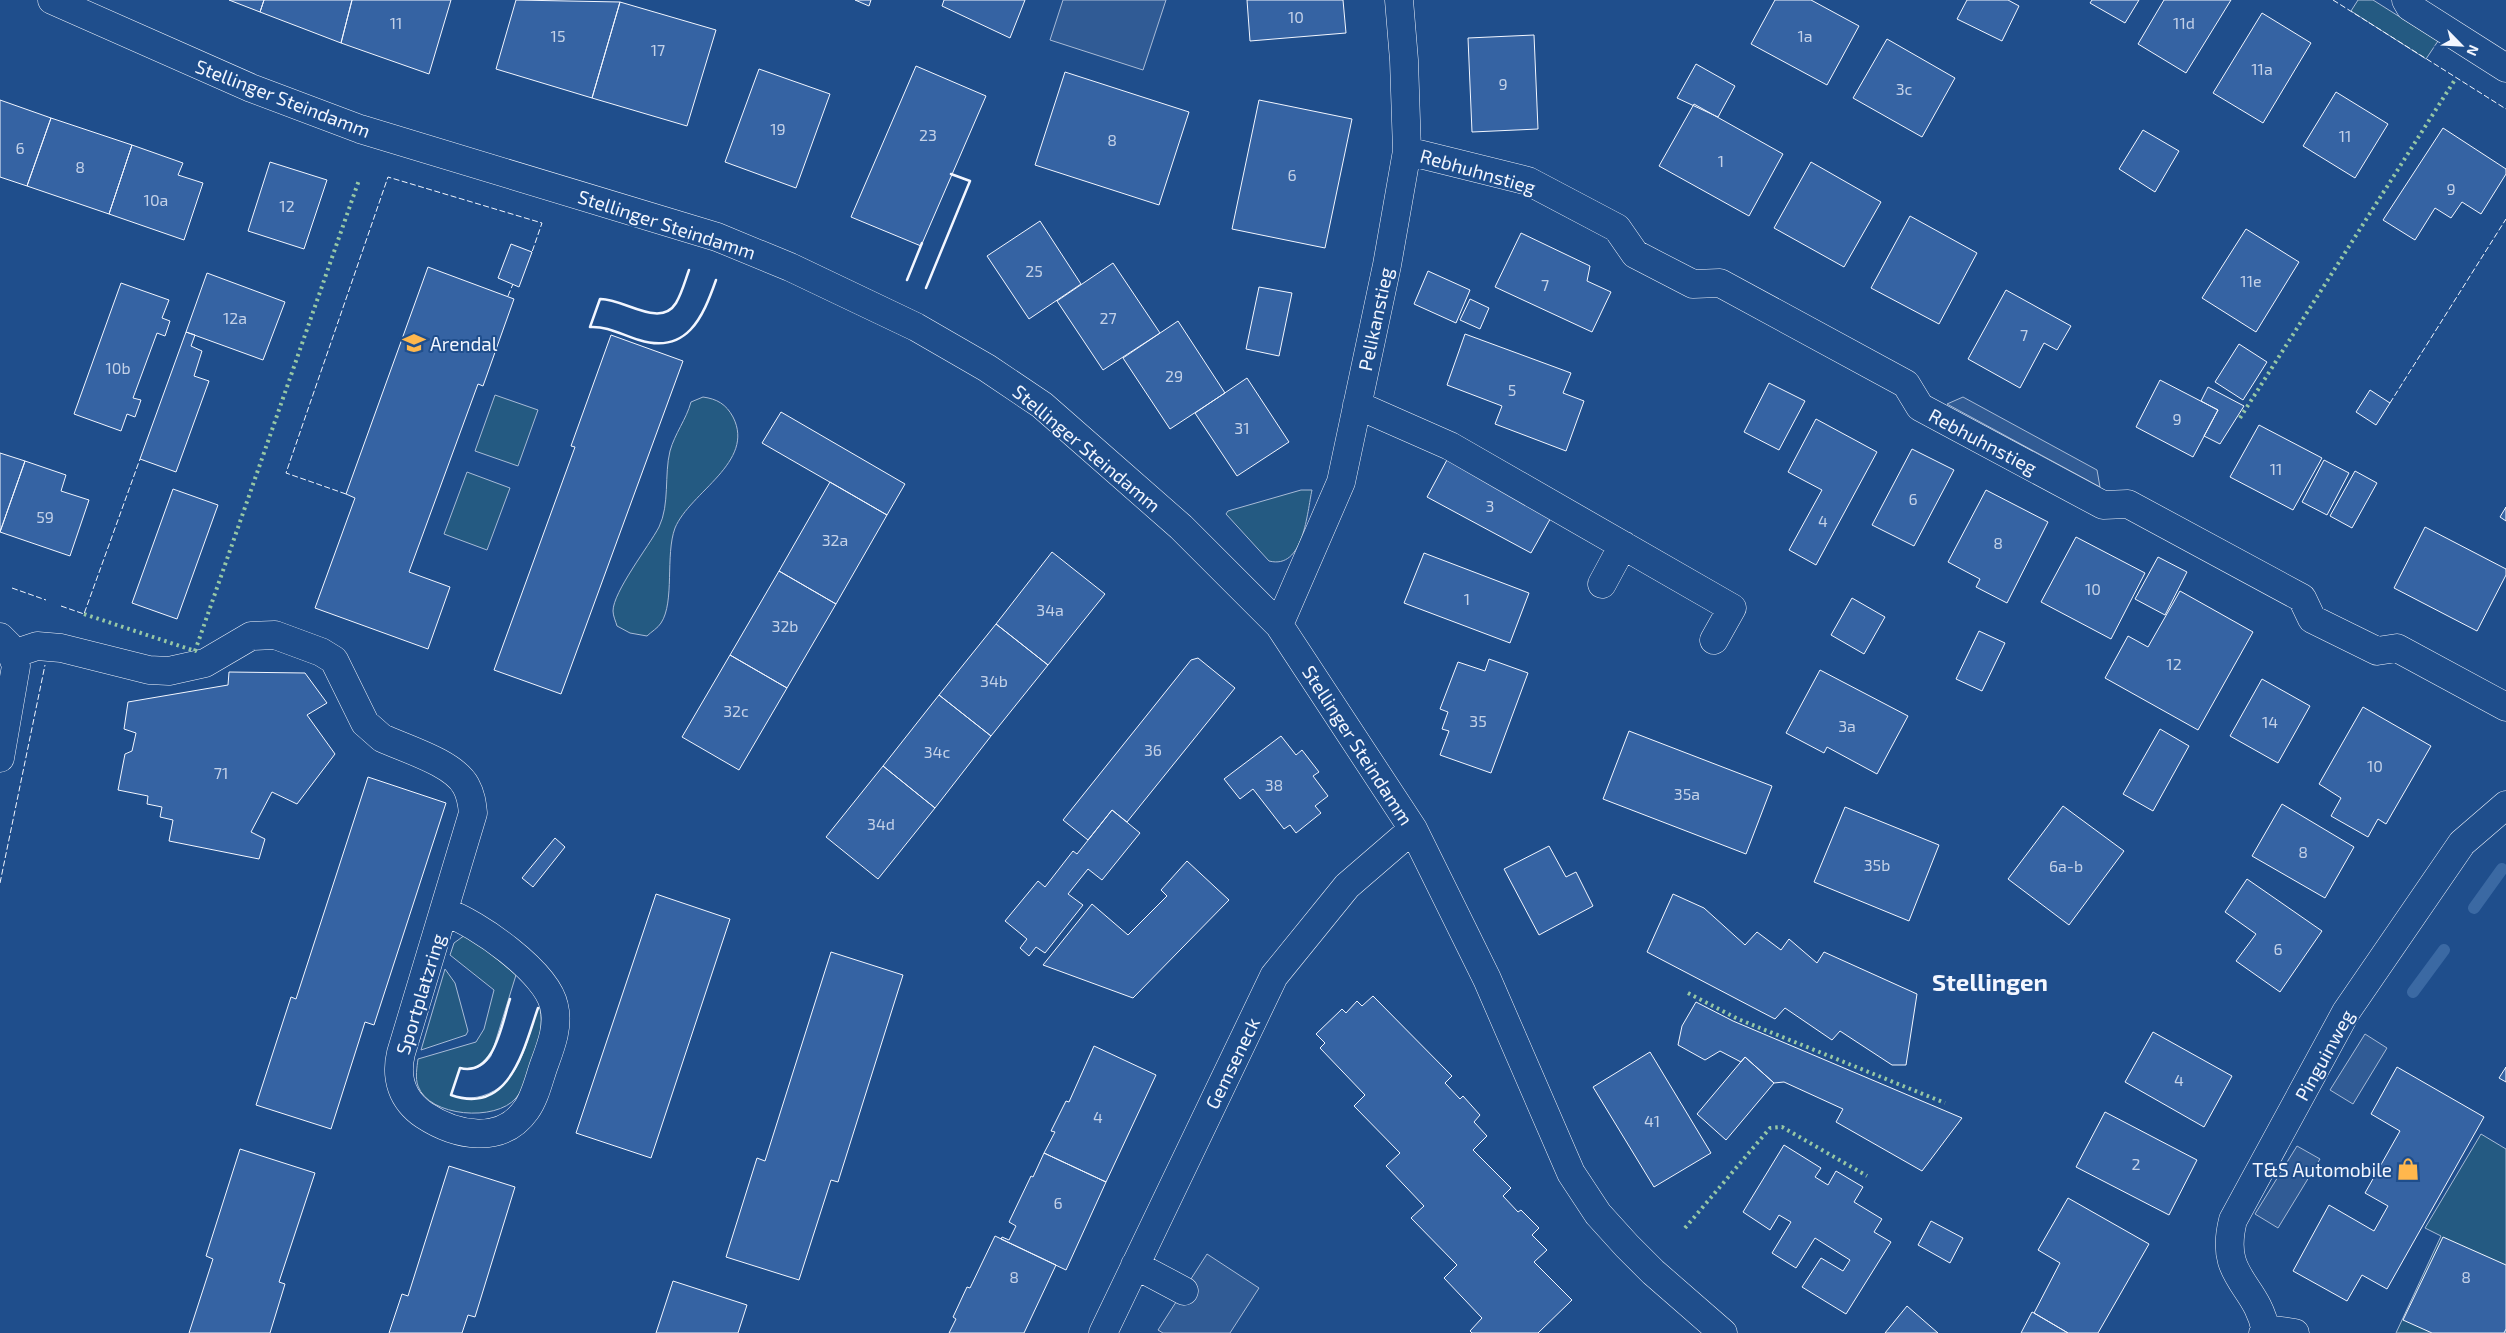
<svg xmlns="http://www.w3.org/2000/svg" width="2506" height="1333" font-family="'Exo 2',sans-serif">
<rect width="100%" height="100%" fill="#1f4e8c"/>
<!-- green -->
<path fill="#245a82" stroke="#a8bbd7" d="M2358,0H2373L2438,41L2426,59L2351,11Z
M495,395L538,410L518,466L475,451Z
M703,397C717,399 726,404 733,417C756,462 690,492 675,528C665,555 675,602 661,623C658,628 651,632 647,636L630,633L617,626C616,622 613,616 613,611C613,592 649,546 659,527C670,504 664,475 670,451C675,433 686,420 691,402Z
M467,472L510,488L487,550L444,534Z
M1301,490H1312C1307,512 1304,570 1269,561L1226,514L1228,511Z
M465,935L473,939L516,975L491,1056C484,1067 473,1071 460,1068L451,1095C461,1099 471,1099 482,1096C520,1085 526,1042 538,1008H540C543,1026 540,1039 534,1056C530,1071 526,1086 516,1098C496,1122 429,1117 418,1086C415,1078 417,1067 418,1059L476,1042L484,1029L494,990L450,955L454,943Z
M445,969L455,983L468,1031L466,1035L421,1050Z
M2481,1134L2506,1149V1333H2396L2441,1236L2425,1228Z"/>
<!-- parking -->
<path fill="#305b95" stroke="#a8bbd7" d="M1063,0H1166L1143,70L1050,40Z
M1963,397L2097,470L2100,487L1947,404Z
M2365,1034L2387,1048L2353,1104L2330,1090Z
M2297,1146L2320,1159L2278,1228L2255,1214Z
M1207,1254L1259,1288L1230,1333H1163L1158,1330Z"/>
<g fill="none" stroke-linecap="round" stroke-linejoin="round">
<!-- stream -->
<path stroke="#3b69a3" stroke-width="12" d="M2474,908L2502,869
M2413,992L2444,950"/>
</g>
<!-- building -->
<path fill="#3563a3" stroke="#f2f6ff" d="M229,0H264L260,12Z
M264,0H352L341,43L260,12Z
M352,0H451L429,74L341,43Z
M516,0L620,2L592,98L496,69Z
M855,0H871L869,6Z
M944,0H1025L1010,38L942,6Z
M1247,0H1343L1346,33L1250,41Z
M1775,0H1811L1859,26L1827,85L1751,44Z
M1967,0H2008L2019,6L2002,41L1957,19Z
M2092,0H2139L2125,23L2090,3Z
M2164,0H2231L2186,73L2138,44Z
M620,2L716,30L687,126L592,98Z
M2262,13L2311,43L2263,123L2213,93Z
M1534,35L1538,129L1472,132L1468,38Z
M1887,39L1955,78L1922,137L1853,98Z
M1696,64L1735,86L1718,117L1677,98Z
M916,66L986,96L921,246L851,217Z
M759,69L830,94L796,188L725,162Z
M1065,72L1189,112L1159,205L1035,165Z
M2336,92L2388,124L2355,178L2303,146Z
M0,100L51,118L27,186L0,177Z
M1259,100L1352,119L1325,248L1232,229Z
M1694,104L1783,154L1749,216L1659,166Z
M51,118L132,145L109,214L27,186Z
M2443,128L2506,169V174L2481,214L2462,202L2451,218L2435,208L2415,240L2383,220Z
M2143,130L2179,151L2155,192L2119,169Z
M132,145L183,163L178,175L203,183L184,240L109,214Z
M270,162L327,180L304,249L248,231Z
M1811,162L1881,202L1844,267L1774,228Z
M1910,216L1977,253L1939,324L1871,288Z
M1040,221L1081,284L1029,319L987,256Z
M2246,229L2299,262L2256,332L2202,298Z
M1521,233L1590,266L1587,281L1611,292L1592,332L1495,287Z
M511,244L532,252L519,287L498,278Z
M1113,263L1160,333L1103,370L1057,301Z
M428,267L514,299L483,386L478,384L409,572L450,587L428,649L315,608L355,498L346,494Z
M1428,271L1470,290L1456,323L1414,304Z
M207,273L285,302L263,360L186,332Z
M121,283L169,300L162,318L170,321L165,336L157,333L133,398L141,400L135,417L127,414L121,431L74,414Z
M1259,287L1292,293L1279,356L1246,349Z
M2006,290L2071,326L2057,350L2044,343L2020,388L1968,359Z
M1470,299L1489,308L1480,329L1460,320Z
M1178,321L1225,393L1170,429L1123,358Z
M186,332L195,335L191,346L202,351L194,376L209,381L176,472L140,459Z
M1465,334L1571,373L1563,393L1584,401L1566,451L1495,424L1502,406L1447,385Z
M611,335L683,361L561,694L494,670L575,447L571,446Z
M2239,344L2267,362L2243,400L2215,382Z
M1247,378L1289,442L1237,476L1195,413Z
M2160,380L2218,410L2193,457L2136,427Z
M1769,383L1805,401L1779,450L1744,432Z
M2208,387L2244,406L2220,444L2204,436L2218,410L2201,401Z
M2370,390L2390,403L2376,425L2356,412Z
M781,412L905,484L887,515L762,443Z
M1816,419L1877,452L1816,565L1789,550L1822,490L1788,472Z
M2259,425L2322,458L2293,510L2230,477Z
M1912,449L1954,470L1914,546L1872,525Z
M0,453L25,461L0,532Z
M1448,458L1553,514L1531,553L1427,497Z
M2324,460L2349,473L2327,515L2302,502Z
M25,461L66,475L61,491L89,500L70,556L0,532Z
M2355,471L2377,483L2352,528L2330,516Z
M830,482L887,515L836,604L779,571Z
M173,489L218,505L177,619L132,603Z
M1986,490L2048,522L2007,603L1976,587L1980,579L1948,562Z
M2506,507V521L2500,517Z
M2425,527L2506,569V575L2477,631L2394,588Z
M2076,537L2145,573L2111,639L2041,602Z
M1052,552L1105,594L1048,665L996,624Z
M1424,553L1529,593L1510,643L1404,603Z
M2158,557L2187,572L2165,615L2135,599Z
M779,571L836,604L787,688L730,655Z
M2180,591L2253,632L2198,730L2105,678L2128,636L2148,647Z
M1852,598L1885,617L1864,654L1831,635Z
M996,624L1048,665L991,736L939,695Z
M1979,631L2005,643L1982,691L1956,679Z
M730,655L787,688L739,770L682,737Z
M1198,658L1235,688L1127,822L1112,810L1088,840L1063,820L1191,660Z
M1489,659L1528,673L1491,773L1440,755L1449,731L1442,729L1448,712L1440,709L1458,662L1485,671Z
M1820,670L1908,716L1877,774L1827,747L1824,753L1786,733Z
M229,672L305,673L327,703L307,715L335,754L297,804L272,792L251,832L265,839L259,859L169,841L173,820L160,817L162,807L147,804L148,796L118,790L125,754L132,751L136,733L124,729L128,702L228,685Z
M2262,679L2310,706L2278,763L2230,736Z
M939,695L991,736L935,808L883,766Z
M2363,707L2431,746L2386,824L2378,819L2368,837L2331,816L2341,798L2319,784Z
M2160,729L2189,746L2153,811L2123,794Z
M1629,731L1772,786L1746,854L1603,799Z
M1281,736L1296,755L1302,750L1319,772L1313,776L1328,796L1315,806L1321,813L1296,833L1290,825L1284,829L1253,789L1240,799L1224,779Z
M883,766L935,808L878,879L826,837Z
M368,777L446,803L374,1025L365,1022L331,1129L256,1105L291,997L296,999Z
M2282,804L2354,847L2325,898L2252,856Z
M2063,806L2124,851L2069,925L2008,879Z
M1845,807L1939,845L1909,921L1814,882Z
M1112,810L1140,833L1102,880L1088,869L1068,894L1083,905L1045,953L1036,947L1029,956L1020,948L1027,939L1005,921L1038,881L1045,887L1073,851L1077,854Z
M555,838L565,847L533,887L522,878Z
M1549,846L1566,877L1576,872L1593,906L1539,935L1504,869Z
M1187,861L1229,900L1133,998L1043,965L1092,904L1128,935L1167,896L1161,890Z
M2247,879L2322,931L2280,992L2236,961L2256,934L2225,912Z
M656,894L730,919L651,1158L576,1133Z
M1673,894L1704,908L1745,945L1757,932L1781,950L1789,939L1817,963L1824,952L1917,994L1906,1065H1892L1840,1031L1832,1040L1785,1008L1775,1019L1647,952Z
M831,952L903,975L838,1182L831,1180L799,1280L726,1257L757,1158L765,1161Z
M1373,996L1452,1076L1445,1083L1460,1099L1463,1096L1480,1115L1474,1122L1487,1136L1473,1150L1511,1188L1503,1196L1518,1212L1521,1210L1539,1228L1532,1235L1547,1250L1534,1262L1572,1300L1538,1333H1472L1470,1331L1482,1318L1444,1278L1457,1265L1411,1218L1424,1206L1386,1166L1400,1153L1354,1106L1365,1095L1320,1048L1325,1043L1316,1034L1342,1009L1346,1013L1357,1001L1362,1006Z
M1696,1002L1733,1021L1962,1118L1922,1171L1836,1122L1843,1109L1784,1082L1774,1083L1745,1057L1741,1062L1720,1051L1705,1060L1678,1045L1682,1026Z
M2153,1032L2232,1076L2204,1127L2125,1082Z
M1094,1046L1156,1075L1106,1182L1044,1153L1055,1132L1051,1131L1066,1101L1069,1102Z
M1650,1052L1711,1153L1654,1187L1593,1087Z
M1745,1057L1774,1083L1726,1140L1697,1114Z
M2397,1067L2484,1117L2387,1289L2362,1275L2347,1301L2293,1271L2329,1205L2374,1231L2388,1206L2365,1193L2400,1131L2371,1114Z
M2506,1067V1082L2499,1078Z
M2105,1112L2197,1160L2169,1215L2076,1167Z
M1784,1145L1821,1168L1815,1177L1828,1185L1836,1171L1863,1187L1854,1202L1882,1219L1874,1232L1891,1242L1846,1314L1802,1287L1821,1258L1843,1271L1850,1260L1815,1238L1796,1268L1772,1253L1791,1222L1779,1215L1770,1230L1743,1212Z
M240,1149L315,1173L279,1282L285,1284L270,1333H189L213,1259L206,1256Z
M1044,1153L1106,1182L1066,1270L1001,1239L1002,1237L1009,1240L1016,1226L1009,1222L1031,1176L1033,1177Z
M449,1166L515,1187L475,1317L468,1315L462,1333H389L402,1294L408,1296Z
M2068,1198L2149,1244L2098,1333H2068L2034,1313L2060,1263L2038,1250Z
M1931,1221L1963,1238L1950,1263L1918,1245Z
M995,1236L1056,1265L1024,1333H949L956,1319L953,1317L967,1287L970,1288Z
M2443,1237L2506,1265V1329L2504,1333H2432L2403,1320Z
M673,1281L747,1305L738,1333H656Z
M1907,1306L1938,1333H1885Z
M2032,1312L2034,1313L2068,1333H2021Z"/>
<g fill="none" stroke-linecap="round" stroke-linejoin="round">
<defs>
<path id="minor" d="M52,0L251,88L360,129L717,237L790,267L916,327L987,368L1042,405L1181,527L1279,625L1413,829L1487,979L1571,1173L1598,1214L1627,1246L1653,1272L1723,1333
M2406,0L2410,7L2506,68
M1407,151L1528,181L1617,228L1635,254L1693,284L1720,283L1906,384L1920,407L2103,505L2128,504L2302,598L2312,619L2377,651L2397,648L2506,707
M1357,405L1450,446L1732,608L1714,640
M1602,584L1623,545
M1279,625L1341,482L1387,265L1407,151L1404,60L1399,0
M0,637L9,646L16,666L0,758
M13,654L37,646L61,648L149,670L169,671L205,663L251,636L275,635L321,652L334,660L365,723L382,738C406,749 454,763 466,786C471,795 472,803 473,813L401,1053C395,1078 402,1100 424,1115C456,1136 501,1145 526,1110C535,1098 539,1079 544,1065C551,1046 559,1026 554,1006C547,972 477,923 445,912
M1135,1265L1184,1291
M2266,1332C2257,1282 2218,1279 2233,1220L2346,1012L2462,843L2506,805
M1103,1333L1274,976L1347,886L1413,829
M2263,1333L2274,1330L2295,1333"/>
</defs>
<!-- minor casing -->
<use href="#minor" stroke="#f2f6ff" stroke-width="29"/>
<!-- minor -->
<use href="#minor" stroke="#1f4e8c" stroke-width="28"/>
<!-- hedge -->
<path stroke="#97c8a6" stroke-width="4" stroke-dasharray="2.5 4" stroke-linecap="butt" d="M2240,418L2456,78
M84,614L195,651L359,180
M1688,993L1738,1019L1945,1103
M1685,1228L1770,1128L1782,1127L1867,1176"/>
<!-- fence -->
<path stroke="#f2f6ff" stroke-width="1" stroke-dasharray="6 2.5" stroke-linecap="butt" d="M2333,0L2506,109
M508,296L513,284
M2390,403L2506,219
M346,494L286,473L388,177L542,223L532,252
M12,588L46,600
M61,606L84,614L140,459
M0,883L45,665"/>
<!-- wall -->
<path stroke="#f2f6ff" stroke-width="2.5" d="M689,270C685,281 682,293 676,303C660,329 623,298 600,299L590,327C608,326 622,335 639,340C687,355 703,317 716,280
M907,280L922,243
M926,288L970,181L951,174
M510,999C502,1022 495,1077 460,1068L451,1095C510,1116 524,1048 538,1008"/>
</g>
<!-- icons -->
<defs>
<symbol id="school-bare" viewBox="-9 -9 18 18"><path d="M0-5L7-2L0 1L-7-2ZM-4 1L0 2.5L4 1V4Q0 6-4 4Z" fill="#ffb74d" stroke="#1f4e8c" stroke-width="2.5" paint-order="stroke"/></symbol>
<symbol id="shop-bare" viewBox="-9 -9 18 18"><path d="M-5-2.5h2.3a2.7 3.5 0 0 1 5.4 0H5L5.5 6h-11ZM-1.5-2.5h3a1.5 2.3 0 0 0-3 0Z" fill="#ffb74d" stroke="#1f4e8c" stroke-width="2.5" paint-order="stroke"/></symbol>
</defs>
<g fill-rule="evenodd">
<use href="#school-bare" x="398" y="327" width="32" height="32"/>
<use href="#shop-bare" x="2392" y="1153" width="32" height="32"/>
</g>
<g text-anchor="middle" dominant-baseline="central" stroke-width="4" stroke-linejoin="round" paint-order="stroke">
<!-- number labels -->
<g font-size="16" fill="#c3d1e8">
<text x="1296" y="16">10</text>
<text x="396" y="22">11</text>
<text x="2184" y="22">11d</text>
<text x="558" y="35">15</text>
<text x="1805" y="35">1a</text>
<text x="658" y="49">17</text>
<text x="2262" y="68">11a</text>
<text x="1503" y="83">9</text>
<text x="1904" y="88">3c</text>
<text x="778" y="128">19</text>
<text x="928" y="134">23</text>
<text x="2345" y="135">11</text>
<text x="1112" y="139">8</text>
<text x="20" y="147">6</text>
<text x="1721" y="160">1</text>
<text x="80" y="166">8</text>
<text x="1292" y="174">6</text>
<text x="2451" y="188">9</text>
<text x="156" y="199">10a</text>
<text x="287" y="205">12</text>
<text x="1034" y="270">25</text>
<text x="2251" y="280">11e</text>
<text x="1545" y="284">7</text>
<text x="235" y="317">12a</text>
<text x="1108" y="317">27</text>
<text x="2024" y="334">7</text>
<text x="118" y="367">10b</text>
<text x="1174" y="375">29</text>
<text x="1512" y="389">5</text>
<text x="2177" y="418">9</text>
<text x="1242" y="427">31</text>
<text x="2276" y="468">11</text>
<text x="1913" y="498">6</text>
<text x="1490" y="505">3</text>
<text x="45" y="516">59</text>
<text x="1823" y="520">4</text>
<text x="835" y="539">32a</text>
<text x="1998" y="542">8</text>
<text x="2093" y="588">10</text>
<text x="1467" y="598">1</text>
<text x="1050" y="609">34a</text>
<text x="785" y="625">32b</text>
<text x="2174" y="663">12</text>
<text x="994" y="680">34b</text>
<text x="736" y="710">32c</text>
<text x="1478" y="720">35</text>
<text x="2270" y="721">14</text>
<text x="1847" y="725">3a</text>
<text x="1153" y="749">36</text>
<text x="937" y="751">34c</text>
<text x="2375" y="765">10</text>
<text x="221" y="772">71</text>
<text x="1274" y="784">38</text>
<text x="1687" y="793">35a</text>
<text x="881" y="823">34d</text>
<text x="2303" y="851">8</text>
<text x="1877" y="864">35b</text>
<text x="2066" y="865">6a-b</text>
<text x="2278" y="948">6</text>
<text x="2179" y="1079">4</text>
<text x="1098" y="1116">4</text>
<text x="1652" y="1120">41</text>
<text x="2136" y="1163">2</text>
<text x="1058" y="1202">6</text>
<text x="1014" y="1276">8</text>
<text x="2466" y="1276">8</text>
</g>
<!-- street labels -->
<g font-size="19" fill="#f2f6ff" stroke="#1f4e8c">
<text transform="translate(283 98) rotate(21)">Stellinger Steindamm</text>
<text transform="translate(1478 171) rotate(16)">Rebhuhnstieg</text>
<text transform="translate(667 224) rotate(18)">Stellinger Steindamm</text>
<text transform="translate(1375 319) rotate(-78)">Pelikanstieg</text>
<text transform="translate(1983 441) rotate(28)">Rebhuhnstieg</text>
<text transform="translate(1087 448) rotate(40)">Stellinger Steindamm</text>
<text transform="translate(1358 745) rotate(57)">Stellinger Steindamm</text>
<text transform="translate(420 994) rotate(-73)">Sportplatzring</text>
<text transform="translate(2324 1055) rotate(-61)">Pinguinweg</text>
<text transform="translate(1232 1063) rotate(-64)">Gemseneck</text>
</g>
<!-- poi labels -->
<g font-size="19" fill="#f2f6ff" stroke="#1f4e8c" text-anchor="start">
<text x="430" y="343">Arendal</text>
<text x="2392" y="1169" text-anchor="end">T&amp;S Automobile</text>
</g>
<!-- district labels -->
<g font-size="24" font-weight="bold" fill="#f2f6ff" stroke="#1f4e8c">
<text x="1990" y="981">Stellingen</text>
</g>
</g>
<!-- north arrow -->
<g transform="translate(2461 45) rotate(114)" stroke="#1f4e8c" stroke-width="4" paint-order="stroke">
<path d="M0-4L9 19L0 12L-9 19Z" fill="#f2f6ff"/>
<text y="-8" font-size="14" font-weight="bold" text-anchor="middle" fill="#f2f6ff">N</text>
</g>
</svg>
